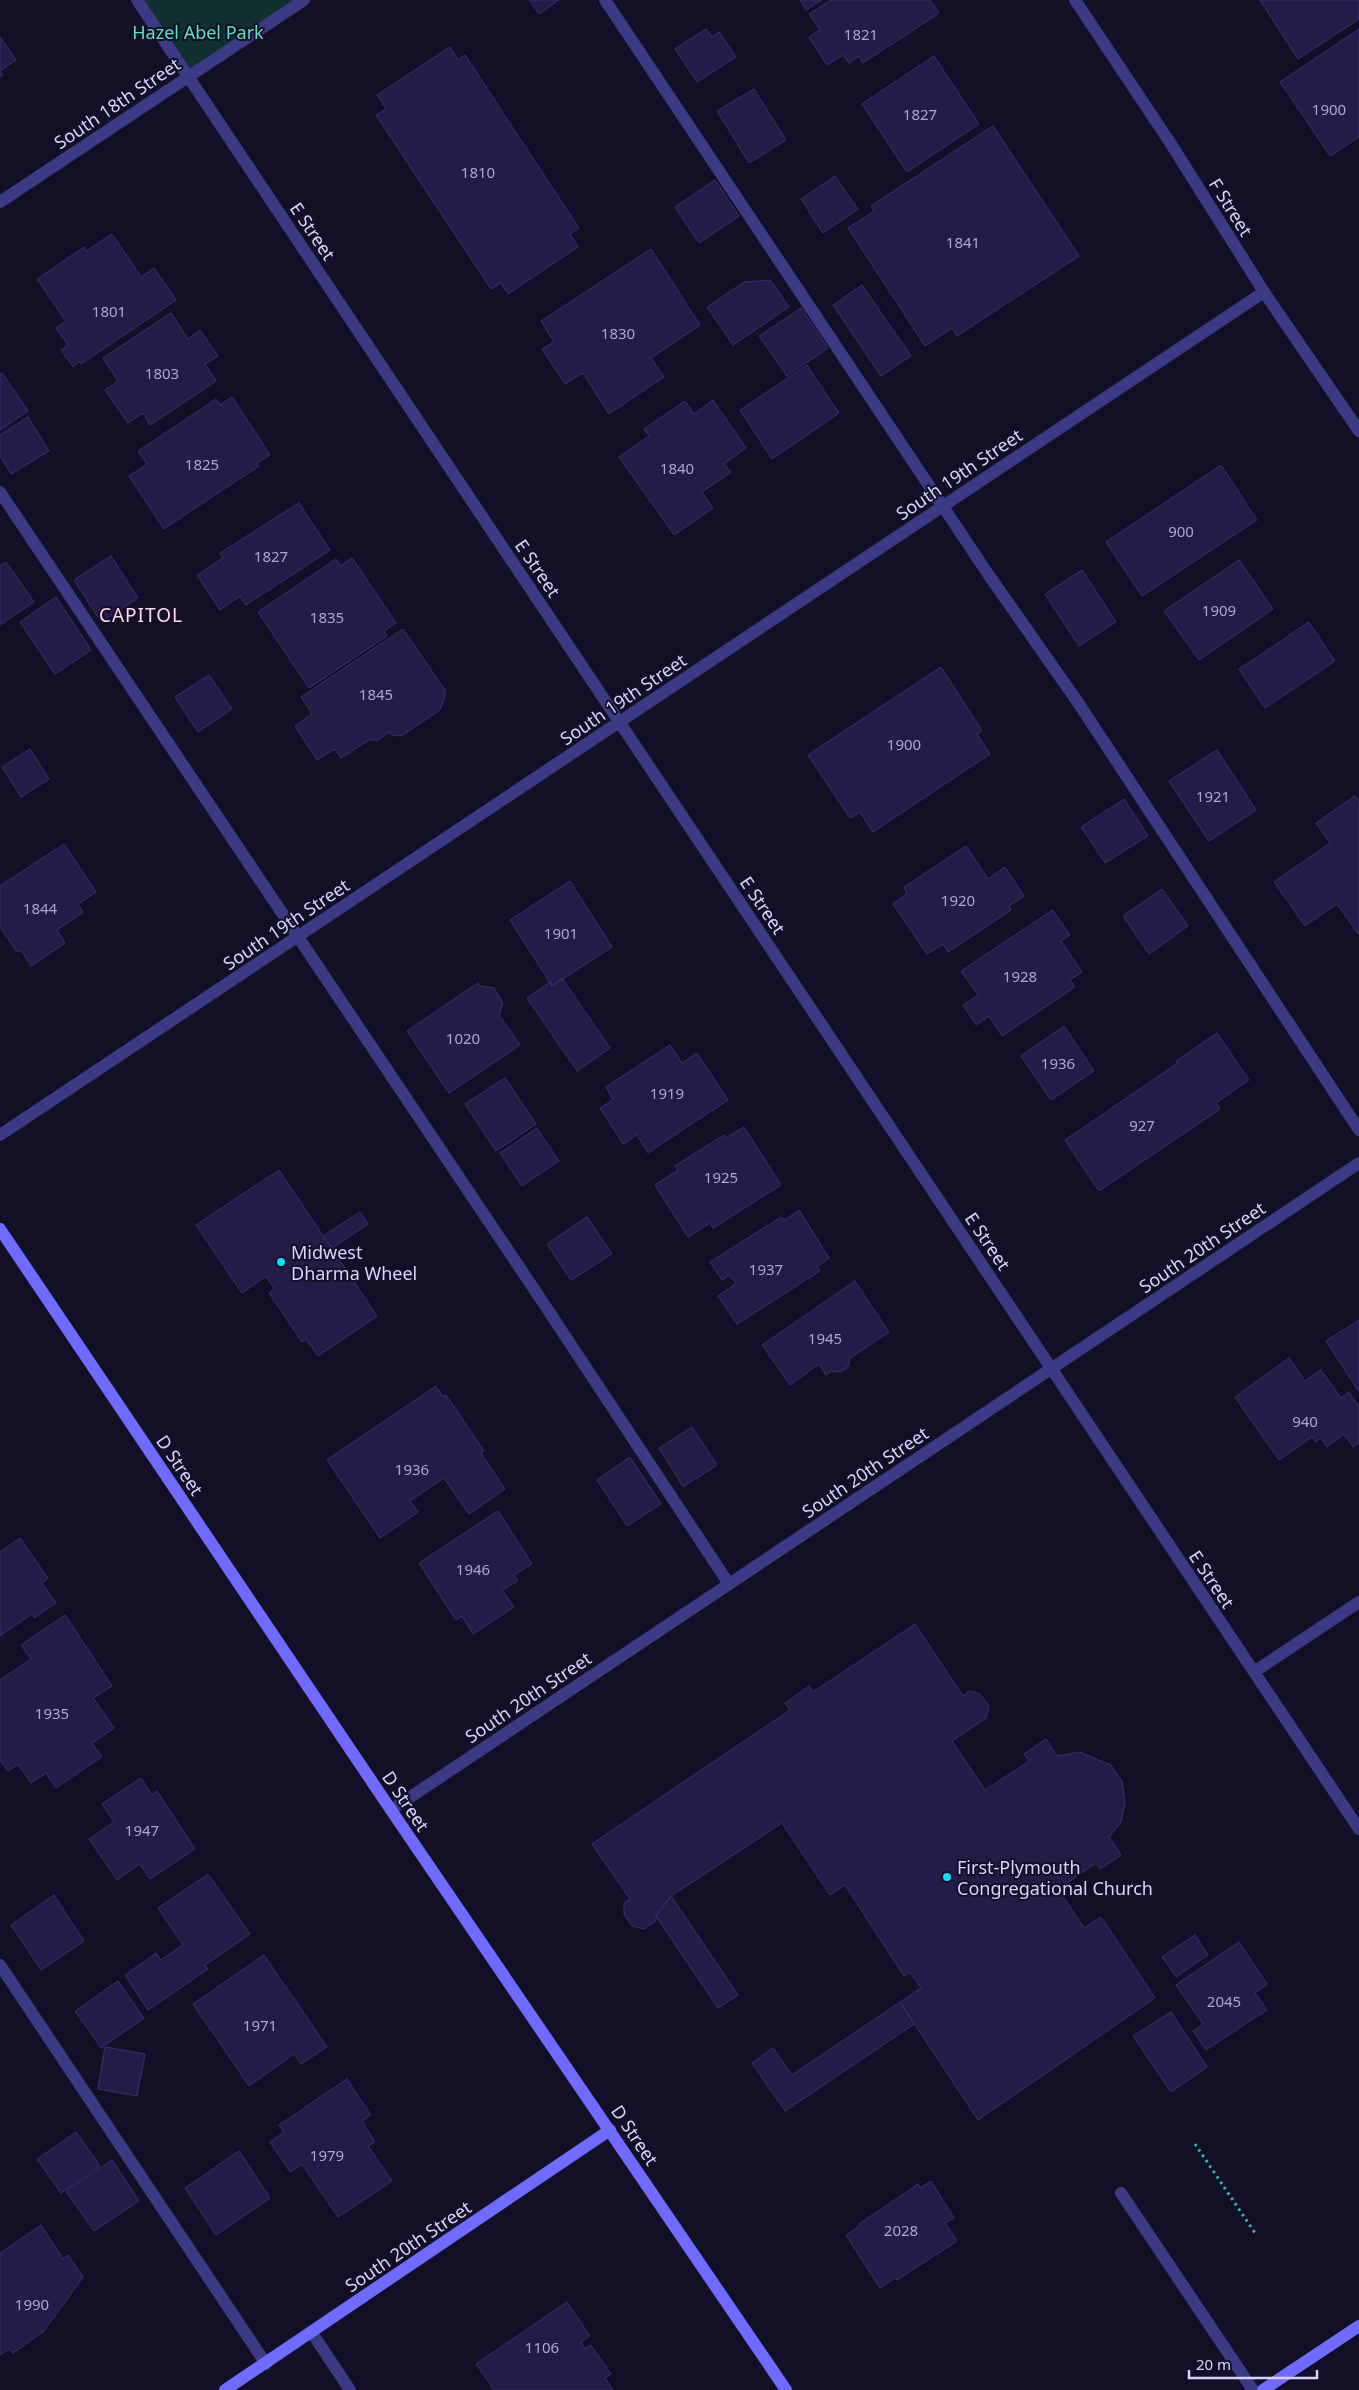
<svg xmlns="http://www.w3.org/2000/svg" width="1359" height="2390" font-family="'Noto Sans',sans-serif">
<rect width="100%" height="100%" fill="#130f26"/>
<!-- green -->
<path fill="#12302f" d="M137,0H304L188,76Z"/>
<!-- building -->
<path fill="#241b47" stroke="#3b2d73" d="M529,0H559L539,14Z
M800,0H822L806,10Z
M831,0H930L939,13L863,63L859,56L849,63L843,55L827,65L809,37L820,30L809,14Z
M1260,0H1359V19L1298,59Z
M706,29L712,37L719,32L736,57L697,82L675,49Z
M1359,29V137L1330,156L1280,82Z
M0,37L16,60L0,71L3,75L0,77Z
M450,47L458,60L465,55L579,228L570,234L578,247L508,294L501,283L491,289L376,115L386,109L377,95Z
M934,56L979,124L907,172L862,104Z
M754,89L786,140L749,163L717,111Z
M993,126L1079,256L957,336L952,328L925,346L848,228L874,211L871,206Z
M835,176L858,209L823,233L801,199Z
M715,180L739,216L699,243L675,207Z
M112,234L141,277L154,268L176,300L81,364L79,362L73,367L61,350L68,345L56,328L66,321L37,279L84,247L86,251Z
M651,249L700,325L651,358L664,377L609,414L583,373L565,384L542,349L554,342L541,321Z
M770,280L789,307L733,345L707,307L744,282Z
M862,285L911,356L881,376L833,305Z
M801,308L828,348L787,376L759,336Z
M171,313L188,339L200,330L218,356L205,364L216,381L150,425L143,413L128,423L105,390L118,381L103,358Z
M807,365L839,413L772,459L740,410Z
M2,373L28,411L0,430V374Z
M232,397L270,455L257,463L259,466L164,529L129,476L147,464L138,451L216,399L220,405Z
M713,400L746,448L724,464L731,472L702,492L713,508L674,535L619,457L649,436L644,429L685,401L694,414Z
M28,417L49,451L11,474L0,456V435Z
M1221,465L1257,520L1142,596L1106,542Z
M299,503L330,550L246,605L240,596L220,610L197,575L223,558L220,553Z
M111,556L138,598L101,622L74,580Z
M352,558L396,623L384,631L387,636L309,688L258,612L336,559L340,566Z
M1239,560L1273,609L1199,660L1164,611Z
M6,562L34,602L0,625V566Z
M1082,570L1116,622L1079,646L1045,594Z
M56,597L91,650L55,674L20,622Z
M1309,622L1335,661L1265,708L1239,669Z
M403,629L445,690V697L440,710L403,735L393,736L389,732L378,740H369L341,758L335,749L317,760L295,726L312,714L301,697Z
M941,667L982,731L977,734L990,754L873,832L860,812L850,818L808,755Z
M209,675L232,709L198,732L175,697Z
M30,749L49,779L21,797L2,767Z
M1217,750L1256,810L1209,841L1169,781Z
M1355,796L1359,801V935L1337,904L1305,926L1274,882L1330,843L1316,823Z
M1124,799L1148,836L1105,863L1081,827Z
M64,844L96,892L78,904L83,912L57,930L65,943L31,966L21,950L17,952L0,927V886Z
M966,846L988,879L1005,867L1024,896L1009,906L1011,910L948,952L943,944L927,954L893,904L907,894L904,887Z
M570,881L612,947L552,986L510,920Z
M1162,889L1188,926L1149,954L1123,916Z
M1053,910L1070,935L1061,941L1082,972L1070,980L1075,987L1002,1036L989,1016L976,1025L963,1005L978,995L961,971Z
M562,978L610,1048L577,1071L527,998L550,982L552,986Z
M478,983L480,986L494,988L503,1003L499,1015L520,1045L449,1093L407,1031Z
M1064,1026L1094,1071L1051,1100L1021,1056Z
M1217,1033L1249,1080L1216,1103L1220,1109L1099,1191L1065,1140L1178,1063L1176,1061Z
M670,1045L682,1063L697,1053L728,1100L648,1153L637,1135L623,1144L600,1108L613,1100L606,1087Z
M505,1078L536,1124L496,1151L465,1104Z
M744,1127L781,1185L713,1228L710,1223L688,1237L655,1185L678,1170L675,1166L724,1135L726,1138Z
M537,1128L559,1161L522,1186L500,1153Z
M279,1170L377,1316L318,1356L306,1339L302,1342L269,1293L274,1289L266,1276L242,1293L196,1225Z
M799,1210L829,1258L817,1267L820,1271L737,1324L718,1296L736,1284L730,1275L722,1280L710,1262L781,1217L785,1220Z
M360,1212L368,1224L332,1248L323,1236Z
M587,1217L612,1254L571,1280L547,1244Z
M855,1281L889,1332L850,1358L848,1367L840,1372L831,1371L826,1375L819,1364L790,1385L762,1345Z
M1359,1320V1392L1326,1341Z
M1289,1358L1305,1381L1321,1370L1341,1398L1349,1392L1359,1407V1443L1353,1447L1344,1434L1327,1447L1321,1438L1316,1442L1312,1437L1279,1460L1235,1397Z
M436,1386L443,1397L446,1395L484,1451L481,1453L505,1489L469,1514L444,1478L410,1501L418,1512L380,1538L327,1460Z
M692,1427L717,1465L683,1487L659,1448Z
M630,1457L661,1504L627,1526L597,1480Z
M498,1511L532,1564L514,1575L518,1581L502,1590L514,1607L473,1634L462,1616L456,1620L419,1563Z
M20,1538L48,1578L42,1583L56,1603L34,1618L32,1614L0,1636V1552Z
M65,1615L112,1686L93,1698L114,1728L92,1743L102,1757L56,1788L46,1773L31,1783L18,1764L8,1771L0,1760V1680L31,1659L21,1645Z
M915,1624L963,1696L970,1691L980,1694L989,1706L986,1718L952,1741L985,1790L1029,1761L1024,1754L1046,1739L1057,1756L1079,1752L1111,1765L1122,1781L1125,1803L1121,1822L1109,1837L1121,1855L1100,1869L1096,1863L1058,1889L1084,1928L1101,1917L1155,1998L978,2120L900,2002L921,1988L910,1972L904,1976L845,1885L830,1895L782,1823L671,1896L656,1916V1921L644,1929L632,1926L624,1914V1903L630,1899L592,1844L790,1710L785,1703L809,1686L813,1692Z
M141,1778L152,1795L157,1791L195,1849L150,1879L140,1864L117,1880L89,1839L114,1822L102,1804Z
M208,1874L250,1934L205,1965L208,1969L148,2010L125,1975L156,1953L161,1960L183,1945L158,1908Z
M54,1895L84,1941L41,1970L11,1925Z
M671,1896L738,1995L718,2008L656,1916Z
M1195,1935L1208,1955L1176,1977L1162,1957Z
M1239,1942L1267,1984L1255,1993L1267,2010L1206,2050L1193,2031L1203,2024L1176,1985Z
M264,1955L327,2047L301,2064L294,2054L249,2086L193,2004Z
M118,1981L144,2018L101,2048L75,2011Z
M900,2002L914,2024L785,2111L752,2063L773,2048L792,2075Z
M1171,2012L1207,2067L1171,2092L1133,2036Z
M105,2047L145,2054L137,2096L98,2089Z
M347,2079L371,2115L362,2121L375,2142L368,2146L392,2181L338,2217L302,2164L290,2172L270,2142L284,2132L279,2125Z
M76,2132L100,2166L61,2193L37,2159Z
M239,2151L270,2198L216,2235L185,2188Z
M112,2160L139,2201L94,2231L66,2191Z
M931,2181L954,2218L945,2223L957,2241L897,2280L895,2278L880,2288L846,2235L860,2226L859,2224L918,2184L920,2188Z
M41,2225L63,2259L68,2255L83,2277L44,2331L13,2353L9,2349L0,2355V2253Z
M567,2302L590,2336L581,2342L585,2349L591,2345L611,2374L605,2378L613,2390H494L476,2364Z"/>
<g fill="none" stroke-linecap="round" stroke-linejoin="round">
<!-- path -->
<path stroke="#2fb8b0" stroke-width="3" stroke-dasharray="2.5 4" stroke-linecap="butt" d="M1195,2144L1255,2233"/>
<!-- lane -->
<path stroke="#3d3a85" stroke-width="12" d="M605,0L988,574L1079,704L1359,1130
M0,492L542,1301L729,1584
M0,1965L266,2364
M1121,2193L1253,2390
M312,2333L350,2390"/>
<!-- street -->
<path stroke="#3d3a85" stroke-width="12" d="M137,0L1359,1829
M1075,0L1171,144L1264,292L1359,431
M0,202L304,0
M0,1135L1264,292
M1254,1672L1359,1602
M391,1810L1359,1163"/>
<!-- secondary -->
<path stroke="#6f6bff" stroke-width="12" d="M0,1229L391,1810L786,2390
M225,2390L610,2130
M1263,2390L1359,2326"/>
</g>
<!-- markers -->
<g fill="#00e5ff" stroke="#130f26" stroke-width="2">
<circle cx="281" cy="1262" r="5"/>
<circle cx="947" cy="1877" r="5"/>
</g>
<g text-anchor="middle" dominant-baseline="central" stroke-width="4" stroke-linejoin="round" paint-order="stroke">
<!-- number labels -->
<g font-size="15" fill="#aca6d1">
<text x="861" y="34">1821</text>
<text x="1329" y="109">1900</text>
<text x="920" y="114">1827</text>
<text x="478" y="172">1810</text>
<text x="963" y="242">1841</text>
<text x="109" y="311">1801</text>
<text x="618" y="333">1830</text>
<text x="162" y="373">1803</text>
<text x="202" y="464">1825</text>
<text x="677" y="468">1840</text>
<text x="1181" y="531">900</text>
<text x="271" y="556">1827</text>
<text x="1219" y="610">1909</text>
<text x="327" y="617">1835</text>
<text x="376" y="694">1845</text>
<text x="904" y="744">1900</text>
<text x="1213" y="796">1921</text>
<text x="958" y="900">1920</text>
<text x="40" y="908">1844</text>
<text x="561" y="933">1901</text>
<text x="1020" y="976">1928</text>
<text x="463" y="1038">1020</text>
<text x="1058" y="1063">1936</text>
<text x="667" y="1093">1919</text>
<text x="1142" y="1125">927</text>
<text x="721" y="1177">1925</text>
<text x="766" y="1269">1937</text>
<text x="825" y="1338">1945</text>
<text x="1305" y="1421">940</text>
<text x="412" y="1469">1936</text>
<text x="473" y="1569">1946</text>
<text x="52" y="1713">1935</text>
<text x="142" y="1830">1947</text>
<text x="1224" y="2001">2045</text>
<text x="260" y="2025">1971</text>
<text x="327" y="2155">1979</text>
<text x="901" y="2230">2028</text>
<text x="32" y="2304">1990</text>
<text x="542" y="2347">1106</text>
</g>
<!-- park labels -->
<g font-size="18" fill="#5fe0c0" stroke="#130f26">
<text x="198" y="32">Hazel Abel Park</text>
</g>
<!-- street labels -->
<g font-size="18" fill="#d9d4ff" stroke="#130f26">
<text transform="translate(117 103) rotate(-34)">South 18th Street</text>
<text transform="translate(1231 207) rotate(58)">F Street</text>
<text transform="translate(313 231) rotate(56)">E Street</text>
<text transform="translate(959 474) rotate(-34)">South 19th Street</text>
<text transform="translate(538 568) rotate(56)">E Street</text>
<text transform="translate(623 699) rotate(-34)">South 19th Street</text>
<text transform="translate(763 905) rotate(56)">E Street</text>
<text transform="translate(286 924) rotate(-34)">South 19th Street</text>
<text transform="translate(988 1241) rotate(56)">E Street</text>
<text transform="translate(1202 1247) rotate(-34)">South 20th Street</text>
<text transform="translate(180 1465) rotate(56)">D Street</text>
<text transform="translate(865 1472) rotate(-34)">South 20th Street</text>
<text transform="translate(1212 1579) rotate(56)">E Street</text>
<text transform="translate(528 1697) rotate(-34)">South 20th Street</text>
<text transform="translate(406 1801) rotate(56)">D Street</text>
<text transform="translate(635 2135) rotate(56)">D Street</text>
<text transform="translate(408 2246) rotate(-34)">South 20th Street</text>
</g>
<!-- poi labels -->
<g font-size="18" fill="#d9d4ff" stroke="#130f26" text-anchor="start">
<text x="291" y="1252">Midwest<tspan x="291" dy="21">Dharma Wheel</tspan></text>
<text x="957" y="1867">First-Plymouth<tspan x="957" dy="21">Congregational Church</tspan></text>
</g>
<!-- neighbourhood labels -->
<g font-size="19" letter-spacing="1" fill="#ffd6f0" stroke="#130f26">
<text x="141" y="615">CAPITOL</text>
</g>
</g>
<!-- scale -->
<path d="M1189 2370v8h128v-8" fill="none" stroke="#d9d4ff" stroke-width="2.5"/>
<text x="1196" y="2370" font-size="15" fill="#d9d4ff" stroke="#130f26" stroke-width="4" paint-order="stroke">20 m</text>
</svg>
